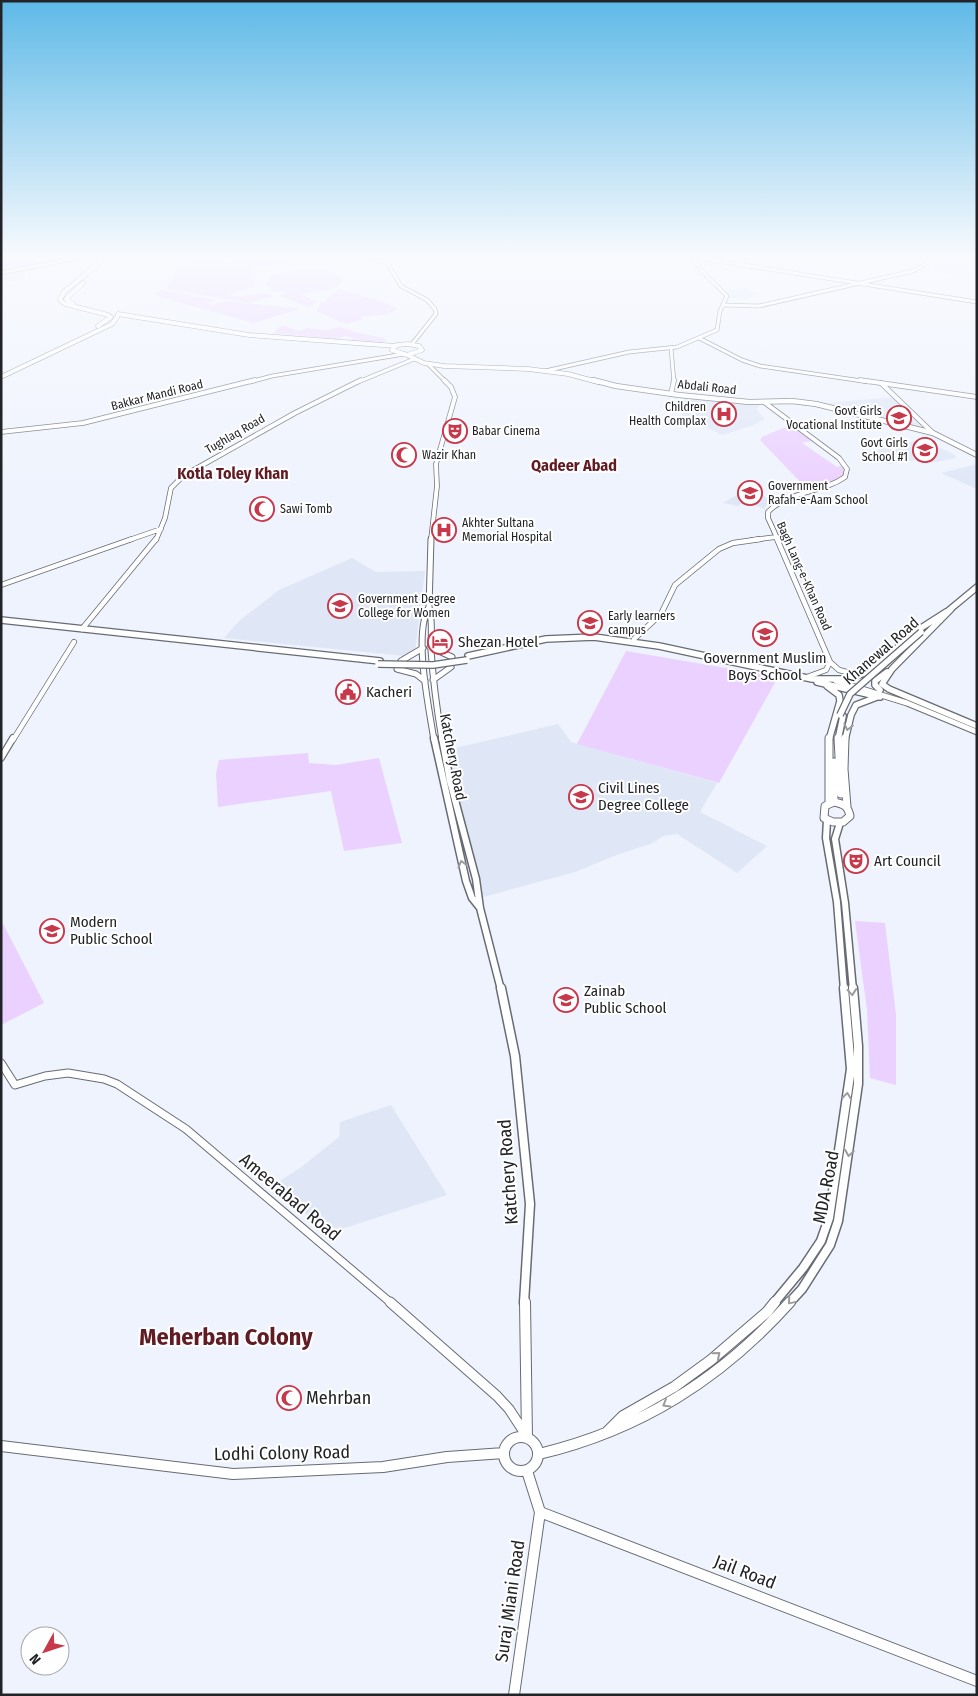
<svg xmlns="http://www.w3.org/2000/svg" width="978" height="1696" font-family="'Fira Sans Condensed',sans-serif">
<rect width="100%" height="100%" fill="#eff3fd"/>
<!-- built -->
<path fill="#dfe7f7" d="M943,262L955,264L975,273L955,276L932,269Z
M747,288L759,294L750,299L727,298L722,291Z
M686,396L760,404L756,409L765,419L754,425L722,435L682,416V407Z
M895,397L929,430L827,403Z
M921,439L955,455L956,458L925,464L915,460L889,464L864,454Z
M977,464V489L941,473Z
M752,486L772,502L767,504L764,509L746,501L738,506L723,503Z
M352,558L376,572L425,571L415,652L404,656L224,638L239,621L279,590Z
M558,724L571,742L717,783L700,812L767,846L737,873L677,834L663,836L653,843L619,854L575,872L480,898L442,751Z
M391,1105L447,1195L329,1233L272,1186L300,1168L339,1137L340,1122Z"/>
<!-- green -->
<path fill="#ebd1ff" d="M1,254H19L21,260L48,262L24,267L25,279L13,281L1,279Z
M265,257L288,259L287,264L256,266L254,273L248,275L252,276L251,282L256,284L253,287L229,295C246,299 260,290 274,296L249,303L167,289L177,269L185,265L207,260L229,263Z
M302,269L328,271L343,278L344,280L333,289L301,294L317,302L309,307L279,296L286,293L272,290L265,283L272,275Z
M339,289L383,302L398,309C387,317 373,314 360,317L363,319L346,324L316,311L321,303L327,301L325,300Z
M160,290L216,300L206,303L212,305L226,301L300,309L254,323L163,298L156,295L158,294L154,293Z
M282,325L299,331L307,328L326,330L341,327L355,332L383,338L386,340L381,344L347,342L354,338L346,336L336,339L273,333Z
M793,424L815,440L802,443L837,467L845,465V477L810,492L760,440L762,437Z
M626,651L778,677L719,783L577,744Z
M308,753L309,763L336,765L379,758L402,843L344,851L331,791L218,807L216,774L219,760Z
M1,920L44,1003L1,1025Z
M855,921L885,923L896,1015V1085L870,1078L867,1010Z"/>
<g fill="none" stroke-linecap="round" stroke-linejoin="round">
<defs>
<path id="tertiary-far5" d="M692,257L716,254
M723,305L759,306L913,271L943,254
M671,348L674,382
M358,382L414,359"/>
<path id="tertiary-far4" d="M881,383L933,433
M671,394L674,380
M764,402L839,458L847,469L845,477C821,494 789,490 768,512V518L778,540
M129,540L161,529
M156,540L165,518L171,488L183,476L295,413L361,380
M752,540L776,537"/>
<path id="tertiary-far3" d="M777,539L830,662L839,670L858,675
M1,585L132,539
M82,629L156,539
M634,639L661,614L675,585L719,549L733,543L761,539
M807,677L826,670L830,662
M13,740L74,642"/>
<path id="tertiary-far2" d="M1,758L13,738"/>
<path id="tertiary-far1" d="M1,1063L15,1085L45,1076L68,1073L104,1079L117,1084L186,1129L391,1303"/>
<path id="tertiary" d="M390,1302L497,1396L509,1409L526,1435"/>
<path id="secondary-far5" d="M333,254L369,257L387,263L401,286L427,300L435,309L436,314L412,344
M692,257L977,302
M1,273L98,254
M699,338L742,360L760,366L869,382
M428,364L446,382
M545,371L629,352L677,347L717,330L720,311L727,296L701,270L691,256
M250,382L272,376L404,354"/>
<path id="secondary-far4" d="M860,380L977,397
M1,432L83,423L255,380
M431,540L437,486L436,464L455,397L451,387L444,380"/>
<path id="secondary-far3" d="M431,539L429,607C433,621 431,636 431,650C433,680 437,710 442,740
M429,607C413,634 429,708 434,740
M430,647L452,657
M401,661L423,648
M397,669L416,674L425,681
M433,680L451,667
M836,681L907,703L977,732"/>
<path id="secondary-far2" d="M434,738L466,881L472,898L480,908
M442,738L450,781L476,879L480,908L501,990
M827,820L826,838L837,902L844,990
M840,823L835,839L845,903L853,990"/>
<path id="secondary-far1" d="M501,988L515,1056L530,1204L524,1303
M774,1303L803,1268L821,1241L829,1218L851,1069L844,988
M789,1303L802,1289L830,1245L838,1221L858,1084V1046L853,988"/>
<path id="secondary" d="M525,1302L527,1437
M607,1432L623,1416L674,1387L711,1360L767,1312L775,1302
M504 1454a17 17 0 1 1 34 0a17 17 0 1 1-34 0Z
M1,1446L233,1474L383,1467L447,1457L504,1453
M539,1454C640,1430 721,1379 790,1302
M527,1471L540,1512L977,1681
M514,1695L540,1512"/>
<path id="primary-far3" d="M73,304L66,299L83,283
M118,314L249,335L396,346
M108,315L65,304L60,300L64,292L110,254
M98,326L111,317
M408,344L419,346L422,350L407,355L392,350L397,345Z
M405,354L424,363L444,366L528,369L568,374L598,382
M1,377L112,324L117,317"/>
<path id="primary-far2" d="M593,380L616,386L679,395L749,402L792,401L816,404L933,433L977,455"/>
<path id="primary-far1" d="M951,609L892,669L882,684L889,689L977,726
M948,611L977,587
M1,620L380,661
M468,656L546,639L594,637L659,646L812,679H847L868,672L921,628L946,612
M817,682L880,697
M827,686L839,695L840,701L829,740
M880,690L875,685V681L887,672
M838,740L843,716
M845,740L851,715L856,705L877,697"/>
<path id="primary" d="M838,738L841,794
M845,738L844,769L847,807
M834,762V802
M834,802C844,804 848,806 850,816L843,822H833L824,818L825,806Z
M829,803V738"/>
</defs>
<!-- tertiary-far5 casing -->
<use href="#tertiary-far5" stroke="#676b73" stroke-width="4.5"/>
<!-- tertiary-far4 casing -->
<use href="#tertiary-far4" stroke="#676b73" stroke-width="5.5"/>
<!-- tertiary-far3 casing -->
<use href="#tertiary-far3" stroke="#676b73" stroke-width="6"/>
<!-- tertiary-far2 casing -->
<use href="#tertiary-far2" stroke="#676b73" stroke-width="8"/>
<!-- tertiary-far1 casing -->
<use href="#tertiary-far1" stroke="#676b73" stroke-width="9"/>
<!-- tertiary casing -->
<use href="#tertiary" stroke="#676b73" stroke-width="11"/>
<!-- secondary-far5 casing -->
<use href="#secondary-far5" stroke="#676b73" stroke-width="4.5"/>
<!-- secondary-far4 casing -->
<use href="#secondary-far4" stroke="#676b73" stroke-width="5.5"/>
<!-- secondary-far3 casing -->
<use href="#secondary-far3" stroke="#676b73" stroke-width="7"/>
<!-- secondary-far2 casing -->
<use href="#secondary-far2" stroke="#676b73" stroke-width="9"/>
<!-- secondary-far1 casing -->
<use href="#secondary-far1" stroke="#676b73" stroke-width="11"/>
<!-- secondary casing -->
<use href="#secondary" stroke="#676b73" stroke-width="12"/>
<!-- primary-far3 casing -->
<use href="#primary-far3" stroke="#676b73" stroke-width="5"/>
<!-- primary-far2 casing -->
<use href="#primary-far2" stroke="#676b73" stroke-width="6"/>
<!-- primary-far1 casing -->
<use href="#primary-far1" stroke="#676b73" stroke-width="8"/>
<!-- primary casing -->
<use href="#primary" stroke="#676b73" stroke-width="9"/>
<!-- tertiary-far5 -->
<use href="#tertiary-far5" stroke="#fff" stroke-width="3"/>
<!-- tertiary-far4 -->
<use href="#tertiary-far4" stroke="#fff" stroke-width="4"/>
<!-- tertiary-far3 -->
<use href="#tertiary-far3" stroke="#fff" stroke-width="4.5"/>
<!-- tertiary-far2 -->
<use href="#tertiary-far2" stroke="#fff" stroke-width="5.5"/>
<!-- tertiary-far1 -->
<use href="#tertiary-far1" stroke="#fff" stroke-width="7"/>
<!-- tertiary -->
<use href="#tertiary" stroke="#fff" stroke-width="9"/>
<!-- secondary-far5 -->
<use href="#secondary-far5" stroke="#fff" stroke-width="3"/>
<!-- secondary-far4 -->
<use href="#secondary-far4" stroke="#fff" stroke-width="4"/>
<!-- secondary-far3 -->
<use href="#secondary-far3" stroke="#fff" stroke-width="5"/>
<!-- secondary-far2 -->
<use href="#secondary-far2" stroke="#fff" stroke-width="6"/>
<!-- secondary-far1 -->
<use href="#secondary-far1" stroke="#fff" stroke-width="8"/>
<!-- secondary -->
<use href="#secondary" stroke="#fff" stroke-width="10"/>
<!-- primary-far3 -->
<use href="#primary-far3" stroke="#fff" stroke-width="4"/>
<!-- primary-far2 -->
<use href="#primary-far2" stroke="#fff" stroke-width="4.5"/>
<!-- primary-far1 -->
<use href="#primary-far1" stroke="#fff" stroke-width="5.5"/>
<!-- primary -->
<use href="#primary" stroke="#fff" stroke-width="7"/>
<defs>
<path id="primary-bridge" d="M378,664L433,665L467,660
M840,715L850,694L921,632"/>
</defs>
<!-- primary-bridge casing -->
<use href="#primary-bridge" stroke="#676b73" stroke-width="8" stroke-linecap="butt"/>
<!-- primary-bridge -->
<use href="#primary-bridge" stroke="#fff" stroke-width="5.5"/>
</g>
<!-- one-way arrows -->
<defs><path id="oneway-chevron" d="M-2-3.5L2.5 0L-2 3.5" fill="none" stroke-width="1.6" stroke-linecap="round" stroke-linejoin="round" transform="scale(1.25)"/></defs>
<g stroke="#9c9c9e">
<use href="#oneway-chevron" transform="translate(848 727) rotate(103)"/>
<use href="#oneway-chevron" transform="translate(462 864) rotate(-105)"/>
<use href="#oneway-chevron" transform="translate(852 992) rotate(85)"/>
<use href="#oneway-chevron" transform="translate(847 1096) rotate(-83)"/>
<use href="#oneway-chevron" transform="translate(849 1153) rotate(99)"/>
<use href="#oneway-chevron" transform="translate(791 1301) rotate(130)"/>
<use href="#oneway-chevron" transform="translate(717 1355) rotate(-40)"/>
<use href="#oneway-chevron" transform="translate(666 1404) rotate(150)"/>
</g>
<!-- sky -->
<linearGradient id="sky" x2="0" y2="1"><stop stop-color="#5eb9e7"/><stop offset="0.52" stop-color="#f8fafe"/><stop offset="1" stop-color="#f8fafe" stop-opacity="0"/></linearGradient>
<rect width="978" height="492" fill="url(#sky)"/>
<!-- icons -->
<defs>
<symbol id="hospital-ring" viewBox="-11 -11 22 22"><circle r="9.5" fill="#fff" stroke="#c8384b" stroke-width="1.5"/><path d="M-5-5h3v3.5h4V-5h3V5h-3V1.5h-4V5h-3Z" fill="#c8384b"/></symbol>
<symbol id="university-ring" viewBox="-11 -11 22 22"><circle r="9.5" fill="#fff" stroke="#c8384b" stroke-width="1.5"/><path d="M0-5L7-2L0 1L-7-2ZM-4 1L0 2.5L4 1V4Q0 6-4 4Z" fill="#c8384b"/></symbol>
<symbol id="theatre-ring" viewBox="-11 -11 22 22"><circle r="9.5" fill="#fff" stroke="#c8384b" stroke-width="1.5"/><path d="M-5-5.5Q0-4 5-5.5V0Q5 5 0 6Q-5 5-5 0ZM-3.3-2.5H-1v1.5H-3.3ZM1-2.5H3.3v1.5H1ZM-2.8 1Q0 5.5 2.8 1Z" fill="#c8384b"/></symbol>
<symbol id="school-ring" viewBox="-11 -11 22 22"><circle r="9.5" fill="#fff" stroke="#c8384b" stroke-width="1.5"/><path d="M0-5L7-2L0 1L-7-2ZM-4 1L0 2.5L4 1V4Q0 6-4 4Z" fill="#c8384b"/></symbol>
<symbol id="mosque-ring" viewBox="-11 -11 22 22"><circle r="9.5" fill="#fff" stroke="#c8384b" stroke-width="1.5"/><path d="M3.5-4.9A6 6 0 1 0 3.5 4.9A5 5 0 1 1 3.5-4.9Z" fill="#c8384b"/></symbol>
<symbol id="hotel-ring" viewBox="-11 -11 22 22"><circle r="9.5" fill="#fff" stroke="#c8384b" stroke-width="1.5"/><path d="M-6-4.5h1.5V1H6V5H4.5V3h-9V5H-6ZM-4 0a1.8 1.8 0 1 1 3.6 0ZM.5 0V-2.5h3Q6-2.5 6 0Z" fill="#c8384b"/></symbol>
<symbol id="civic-ring" viewBox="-11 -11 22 22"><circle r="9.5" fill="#fff" stroke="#c8384b" stroke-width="1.5"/><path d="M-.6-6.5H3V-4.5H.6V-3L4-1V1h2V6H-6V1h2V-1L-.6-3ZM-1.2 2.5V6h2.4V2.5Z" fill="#c8384b"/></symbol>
</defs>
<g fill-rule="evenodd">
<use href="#hospital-ring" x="710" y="400" width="28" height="28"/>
<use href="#university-ring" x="885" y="404" width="28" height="28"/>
<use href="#theatre-ring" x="441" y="417" width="28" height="28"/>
<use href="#school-ring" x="911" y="436" width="28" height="28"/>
<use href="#mosque-ring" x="390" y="441" width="28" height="28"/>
<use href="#university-ring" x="736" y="479" width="28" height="28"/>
<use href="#mosque-ring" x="248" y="495" width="28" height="28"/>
<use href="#hospital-ring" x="430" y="516" width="28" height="28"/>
<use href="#university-ring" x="326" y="592" width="28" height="28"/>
<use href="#school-ring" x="576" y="609" width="28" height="28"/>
<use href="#school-ring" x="751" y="620" width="28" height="28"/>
<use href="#hotel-ring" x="426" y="628" width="28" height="28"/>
<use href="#civic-ring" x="334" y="678" width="28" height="28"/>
<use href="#university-ring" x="567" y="783" width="28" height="28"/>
<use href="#theatre-ring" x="842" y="847" width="28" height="28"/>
<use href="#school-ring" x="38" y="917" width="28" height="28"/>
<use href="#school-ring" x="552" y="986" width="28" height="28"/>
<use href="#mosque-ring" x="275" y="1384" width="28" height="28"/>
</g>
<g text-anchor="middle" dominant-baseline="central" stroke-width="4" stroke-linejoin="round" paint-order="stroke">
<!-- far-street labels -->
<g font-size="12" fill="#222327" stroke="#fff">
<text transform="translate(707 387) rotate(6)">Abdali Road</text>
<text transform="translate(157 395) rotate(-14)">Bakkar Mandi Road</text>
<text transform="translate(235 434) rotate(-30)">Tughlaq Road</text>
<text transform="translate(804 576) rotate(66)">Bagh Lang-e-Khan Road</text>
</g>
<!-- far-poi labels -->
<g font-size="12" fill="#222327" stroke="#fff" text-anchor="start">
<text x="706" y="407" text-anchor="end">Children<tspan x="706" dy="14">Health Complax</tspan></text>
<text x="882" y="411" text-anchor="end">Govt Girls<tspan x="882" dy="14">Vocational Institute</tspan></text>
<text x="472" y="431">Babar Cinema</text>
<text x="908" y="443" text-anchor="end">Govt Girls<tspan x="908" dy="14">School #1</tspan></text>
<text x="422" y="455">Wazir Khan</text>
<text x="768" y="486">Government<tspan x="768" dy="14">Rafah-e-Aam School</tspan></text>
<text x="280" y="509">Sawi Tomb</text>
<text x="462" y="523">Akhter Sultana<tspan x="462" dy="14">Memorial Hospital</tspan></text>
<text x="358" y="599">Government Degree<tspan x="358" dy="14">College for Women</tspan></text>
<text x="608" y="616">Early learners<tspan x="608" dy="14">campus</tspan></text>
</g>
<!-- poi labels -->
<g font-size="15" fill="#222327" stroke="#fff" text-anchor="start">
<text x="458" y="642">Shezan Hotel</text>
<text x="765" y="658" text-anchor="middle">Government Muslim<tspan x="765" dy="17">Boys School</tspan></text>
<text x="366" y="692">Kacheri</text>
<text x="598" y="788">Civil Lines<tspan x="598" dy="17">Degree College</tspan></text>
<text x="874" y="861">Art Council</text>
<text x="70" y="922">Modern<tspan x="70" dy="17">Public School</tspan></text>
<text x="584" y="991">Zainab<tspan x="584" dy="17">Public School</tspan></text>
</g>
<!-- street labels -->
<g font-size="15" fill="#222327" stroke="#fff">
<text transform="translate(881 651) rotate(-41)">Khanewal Road</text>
<text transform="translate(453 757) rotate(79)">Katchery Road</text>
</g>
<!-- far-district labels -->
<g font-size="16" font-weight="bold" fill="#601b23" stroke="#fff">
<text x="574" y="465">Qadeer Abad</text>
<text x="233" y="473">Kotla Toley Khan</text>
</g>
<!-- near-street labels -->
<g font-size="18" fill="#222327" stroke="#fff">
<text transform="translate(508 1172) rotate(-94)">Katchery Road</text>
<text transform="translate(826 1187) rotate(-79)">MDA Road</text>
<text transform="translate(290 1197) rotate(40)">Ameerabad Road</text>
<text transform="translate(282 1453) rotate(-1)">Lodhi Colony Road</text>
<text transform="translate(745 1572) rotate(21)">Jail Road</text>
<text transform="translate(510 1601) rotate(-82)">Suraj Miani Road</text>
</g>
<!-- near-poi labels -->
<g font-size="18" fill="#222327" stroke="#fff" text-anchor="start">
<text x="306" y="1398">Mehrban</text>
</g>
<!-- near-district labels -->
<g font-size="24" font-weight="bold" fill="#601b23" stroke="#fff">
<text x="226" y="1337">Meherban Colony</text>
</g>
</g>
<!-- border -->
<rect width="978" height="1696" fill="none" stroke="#222327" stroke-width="5"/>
<!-- north arrow -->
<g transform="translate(45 1651) rotate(230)"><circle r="24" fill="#ffffff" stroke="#a7a7a9"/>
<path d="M0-4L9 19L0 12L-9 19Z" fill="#c8384b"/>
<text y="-8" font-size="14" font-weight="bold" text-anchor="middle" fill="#222327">N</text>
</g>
</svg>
